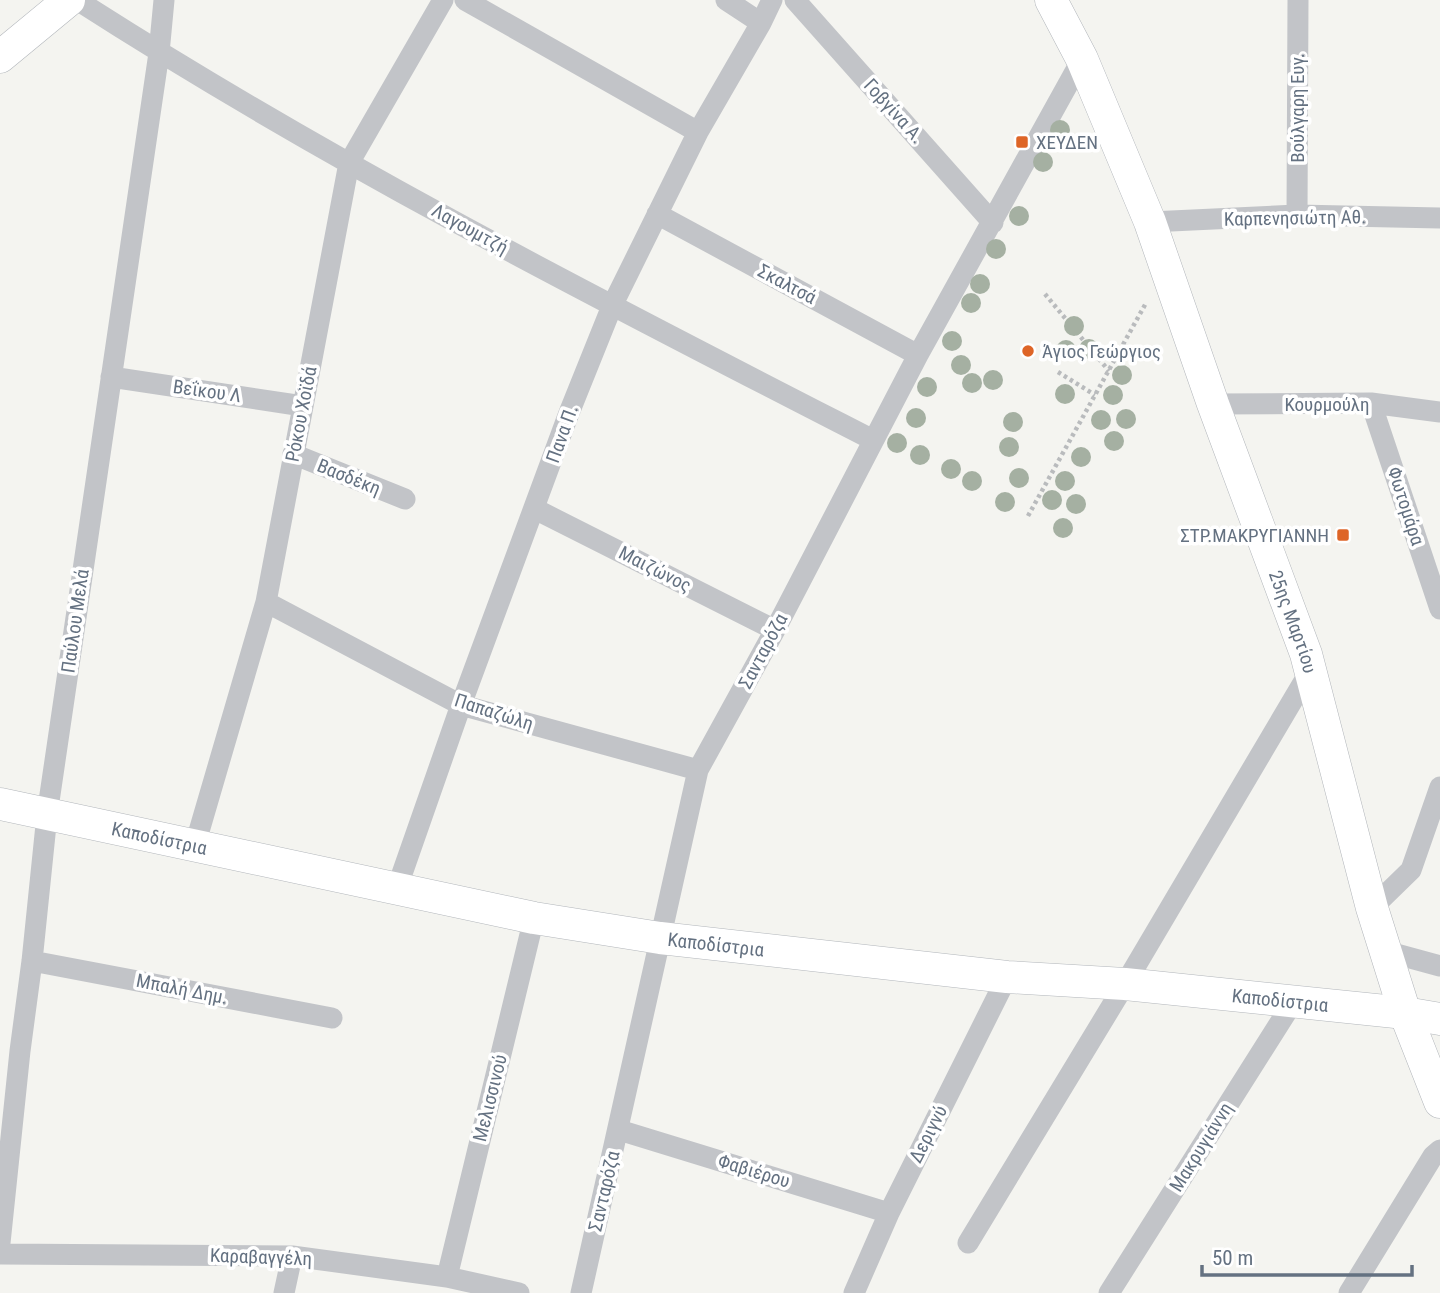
<svg xmlns="http://www.w3.org/2000/svg" width="1440" height="1293" font-family="'Roboto Condensed',sans-serif">
<rect width="100%" height="100%" fill="#f4f4f0"/>
<g fill="none" stroke-linecap="round" stroke-linejoin="round">
<defs>
<g id="secondary">
<path id="s1" d="M1051,0L1082,59L1150,222L1213,404L1306,654L1372,908L1405,1013L1440,1102"/>
<path d="M0,57L69,0"/>
<path id="s2" d="M0,804L534,918L660,938L1007,977L1125,984L1405,1013L1440,1019"/>
</g>
</defs>
<!-- secondary casing -->
<use href="#secondary" stroke="#b2b6bb" stroke-width="33"/>
<!-- path -->
<path stroke="#b9bbbd" stroke-width="4.5" stroke-dasharray="3.5 3.5" stroke-linecap="butt" d="M1045,294L1109,371
M1058,372L1095,395
M1028,516L1146,303"/>
<!-- street -->
<path stroke="#c2c4c8" stroke-width="21" d="M77,0C332,164 604,302 873,440
M465,0L698,132
M726,0L761,23
M795,0L993,223
M657,214L918,355
M1297,215L1298,0
M1150,222L1297,215L1440,218
M111,377L303,406
M1371,403L1440,609
M1213,404L1371,403L1440,412
M293,454L405,499
M535,509L775,630
M266,602L461,705L698,770
M195,845L266,602L349,163L443,0
M397,888L461,705L569,413L612,306L698,132L761,23L772,0
M1372,908L1411,870L1440,787
M1385,951L1440,966
M32,961L332,1018
M619,1130L889,1213
M0,1243L20,1051L32,961L47,815L159,53L164,0
M968,1243L1125,984L1310,671
M0,1254L292,1256L447,1277L519,1293
M447,1277L534,918
M284,1293L292,1256
M581,1293L698,770L775,630L918,355L1082,59
M854,1293L889,1213L1007,977
M1109,1293L1293,1002
M1349,1293L1433,1156L1440,1150"/>
<!-- secondary -->
<use href="#secondary" stroke="#fff" stroke-width="32"/>
</g>
<!-- trees -->
<g fill="#a5b0a2">
<circle cx="1060" cy="130" r="10"/>
<circle cx="1043" cy="162" r="10"/>
<circle cx="1019" cy="216" r="10"/>
<circle cx="996" cy="249" r="10"/>
<circle cx="980" cy="284" r="10"/>
<circle cx="971" cy="303" r="10"/>
<circle cx="1074" cy="326" r="10"/>
<circle cx="952" cy="341" r="10"/>
<circle cx="1089" cy="349" r="10"/>
<circle cx="1066" cy="350" r="10"/>
<circle cx="961" cy="365" r="10"/>
<circle cx="1122" cy="375" r="10"/>
<circle cx="993" cy="380" r="10"/>
<circle cx="972" cy="383" r="10"/>
<circle cx="927" cy="387" r="10"/>
<circle cx="1065" cy="394" r="10"/>
<circle cx="1113" cy="395" r="10"/>
<circle cx="916" cy="418" r="10"/>
<circle cx="1126" cy="419" r="10"/>
<circle cx="1101" cy="420" r="10"/>
<circle cx="1013" cy="422" r="10"/>
<circle cx="1114" cy="441" r="10"/>
<circle cx="897" cy="443" r="10"/>
<circle cx="1009" cy="447" r="10"/>
<circle cx="920" cy="455" r="10"/>
<circle cx="1081" cy="457" r="10"/>
<circle cx="951" cy="469" r="10"/>
<circle cx="1019" cy="478" r="10"/>
<circle cx="972" cy="481" r="10"/>
<circle cx="1065" cy="481" r="10"/>
<circle cx="1052" cy="500" r="10"/>
<circle cx="1005" cy="502" r="10"/>
<circle cx="1076" cy="504" r="10"/>
<circle cx="1063" cy="528" r="10"/>
</g>
<!-- markers -->
<g fill="#de6527" stroke="#fff" stroke-width="2.5">
<rect x="1015" y="135" width="14" height="14" rx="3.5"/>
<circle cx="1028" cy="351" r="7"/>
<rect x="1336" y="528" width="14" height="14" rx="3.5"/>
</g>
<g text-anchor="middle" dominant-baseline="central" stroke-width="7" stroke-linejoin="round" paint-order="stroke">
<!-- street labels -->
<g font-size="19" fill="#647181" stroke="#fff">
<text transform="translate(1297 108) rotate(-90)">Βούλγαρη Ευγ.</text>
<text transform="translate(894 111) rotate(48)">Γοβγίνα Α.</text>
<text transform="translate(1295 218) rotate(-1)">Καρπενησιώτη Αθ.</text>
<text transform="translate(470 229) rotate(29)">Λαγουμτζή</text>
<text transform="translate(787 284) rotate(28)">Σκαλτσά</text>
<text transform="translate(207 391) rotate(8)">Βεΐκου Λ</text>
<text x="1327" y="404">Κουρμούλη</text>
<text transform="translate(301 414) rotate(-79)">Ρόκου Χοϊδά</text>
<text transform="translate(562 434) rotate(-70)">Πανα Π.</text>
<text transform="translate(349 477) rotate(22)">Βασδέκη</text>
<text transform="translate(1406 506) rotate(72)">Φωτομάρα</text>
<text transform="translate(655 569) rotate(27)">Μαιζώνος</text>
<text transform="translate(75 621) rotate(-82)">Παύλου Μελά</text>
<text stroke="none"><textPath href="#s1" startOffset="668">25ης Μαρτίου</textPath></text>
<text transform="translate(763 651) rotate(-62)">Σανταρόζα</text>
<text transform="translate(494 712) rotate(18)">Παπαζώλη</text>
<text stroke="none"><textPath href="#s2" startOffset="163">Καποδίστρια</textPath></text>
<text stroke="none"><textPath href="#s2" startOffset="730">Καποδίστρια</textPath></text>
<text transform="translate(182 989) rotate(11)">Μπαλή Δημ.</text>
<text stroke="none"><textPath href="#s2" startOffset="1297">Καποδίστρια</textPath></text>
<text transform="translate(490 1098) rotate(-76)">Μελισσινού</text>
<text transform="translate(928 1134) rotate(-63)">Δεριγνύ</text>
<text transform="translate(1201 1147) rotate(-58)">Μακρυγιάννη</text>
<text transform="translate(754 1171) rotate(17)">Φαβιέρου</text>
<text transform="translate(604 1191) rotate(-77)">Σανταρόζα</text>
<text transform="translate(261 1257) rotate(2)">Καραβαγγέλη</text>
</g>
<!-- poi labels -->
<g font-size="19" fill="#647181" stroke="#fff" text-anchor="start">
<text x="1036" y="142">ΧΕΥΔΕΝ</text>
<text x="1042" y="351">Άγιος Γεώργιος</text>
<text x="1329" y="535" text-anchor="end">ΣΤΡ.ΜΑΚΡΥΓΙΑΝΝΗ</text>
</g>
</g>
<!-- scale -->
<path d="M1202 1265v10h210v-10" fill="none" stroke="#647181" stroke-width="3.5"/>
<text x="1212" y="1265" font-size="21" fill="#647181" stroke="#ffffff" stroke-width="5" paint-order="stroke">50 m</text>
</svg>
